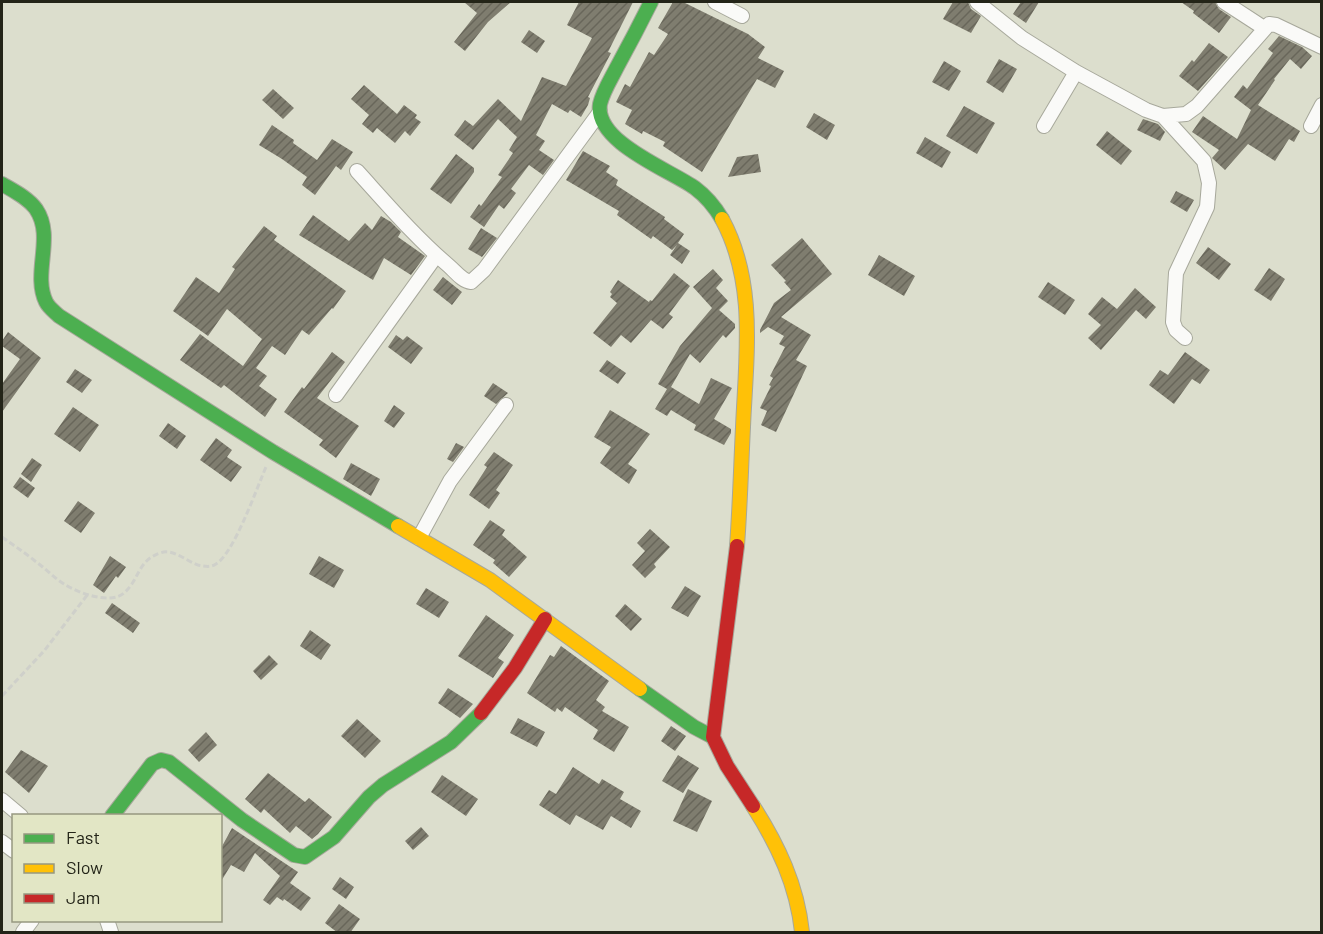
<svg xmlns="http://www.w3.org/2000/svg" width="1323" height="934" font-family="Barlow,sans-serif">
<defs>
<pattern id="building-hatch" width="6" height="6" patternUnits="userSpaceOnUse" patternTransform="scale(1.5)"><rect width="6" height="6" fill="#7f7d6f"/><path d="M-1 1l2-2M0 6l6-6M5 7l2-2" fill="none" stroke="#68665a"/></pattern>
</defs>
<rect width="100%" height="100%" fill="#dcdecd"/>
<!-- building -->
<path fill="url(#building-hatch)" d="M464,2H511L488,22L465,51L454,42L477,13Z
M579,2H633L608,52L611,53L588,97L590,98L588,105L581,117L570,110L568,113L552,104L536,135L545,141L539,150L554,160L543,175L529,165L511,189L516,193L504,209L499,205L484,227L470,217L479,204L481,206L502,177L498,175L513,153L509,150L517,137L498,119L473,150L454,135L465,120L473,126L498,99L521,121L542,77L566,86L592,38L567,25Z
M673,2H683L748,34L765,47L758,58L784,71L775,88L757,79L702,172L663,146L665,142L643,131L642,134L625,124L632,110L616,102L625,84L630,87L649,52L654,55L668,34L658,28Z
M953,2H968L971,9L981,16L971,33L943,19Z
M1021,2H1039L1026,23L1013,14Z
M1181,2H1215L1219,9L1231,17L1219,33L1193,13L1194,11Z
M529,30L545,41L537,53L521,42Z
M1279,36L1302,47L1312,56L1301,69L1290,59L1274,79L1275,80L1258,105L1300,131L1294,142L1289,139L1275,161L1248,144L1225,170L1212,158L1219,150L1192,132L1203,116L1237,139L1251,110L1234,97L1243,85L1247,89L1273,53L1268,49Z
M1209,43L1228,57L1198,91L1179,76L1192,60L1194,62Z
M999,59L1017,69L1003,93L986,82Z
M944,61L961,71L949,91L932,82Z
M364,85L397,114L404,105L417,115L415,118L421,122L410,136L405,131L395,143L377,128L373,133L362,124L369,115L351,99Z
M273,89L294,108L283,119L262,100Z
M964,106L995,123L977,154L946,136Z
M814,113L835,125L827,140L806,127Z
M1143,119L1158,124L1165,132L1160,141L1137,130Z
M272,125L294,140L293,143L317,160L332,139L353,152L341,170L336,166L315,195L302,185L307,177L282,159L259,145Z
M1107,131L1132,151L1121,165L1096,145Z
M925,137L951,152L942,168L916,153Z
M583,151L610,166L606,172L618,180L616,185L665,217L664,219L684,234L678,243L690,251L682,264L670,255L677,245L672,250L653,236L651,239L617,215L619,211L566,180Z
M456,154L474,168V172L451,204L430,189Z
M758,154L761,172L728,177L737,157Z
M1176,191L1194,200L1187,212L1170,202Z
M313,215L349,241L365,223L372,230L381,216L391,222L401,232L398,237L425,256L411,275L384,258L373,280L299,235Z
M264,226L277,236L274,240L346,291L333,309L332,308L309,335L302,330L285,355L272,346L256,368L267,376L259,386L277,399L265,417L224,385L221,388L180,360L200,334L243,366L262,339L227,309L208,336L173,311L196,277L219,293L235,269L232,267Z
M481,228L497,238L482,257L468,249Z
M802,238L832,274L781,317L811,335L796,360L807,366L776,432L761,425L767,411L760,408L771,386L769,385L773,378L770,376L785,347L779,344L784,336L768,327L760,333V330L774,303L791,290L784,282L786,281L771,265Z
M1208,247L1231,264L1219,280L1196,263Z
M879,255L915,276L904,296L868,275Z
M1269,268L1285,279L1271,301L1254,290Z
M713,269L723,280L716,288L728,301L719,310L735,324V328L726,338L723,335L700,363L690,354L671,387L699,404L711,378L732,388L714,419L731,429V433L724,445L694,430L696,425L671,410L667,416L655,409L667,389L658,384L680,346L712,308L693,287Z
M674,273L690,286L669,314L673,317L663,329L651,320L631,343L621,335L611,347L593,333L617,303L610,297L612,294L610,292L618,280L649,302L650,300L652,301Z
M443,277L462,292L452,305L433,290Z
M1048,282L1075,300L1065,315L1038,297Z
M1135,288L1156,307L1146,319L1136,310L1101,350L1088,338L1101,325L1088,314L1102,297L1117,309Z
M8,332L41,358L2,412V384L20,359L2,346V341Z
M396,335L403,340L407,336L423,348L411,364L388,347Z
M332,352L345,362L317,398L359,426L336,458L319,445L323,440L284,412L302,387L304,389Z
M1185,352L1210,370L1200,384L1192,379L1174,404L1149,385L1160,370L1168,375Z
M607,360L626,373L618,384L599,371Z
M75,369L92,380L82,393L66,382Z
M493,383L508,393L496,404L484,396Z
M394,405L405,413L394,428L384,421Z
M73,407L99,425L80,452L54,434Z
M610,410L650,434L628,464L637,470L629,484L600,463L611,447L594,437Z
M168,423L186,436L177,449L159,436Z
M216,438L232,450L227,457L242,467L231,482L200,460Z
M456,443L464,447L453,462L447,459Z
M494,452L513,465L496,490L500,493L489,509L469,495L487,467L484,465Z
M32,458L42,465L31,482L21,474Z
M351,463L380,479L371,496L343,479Z
M20,477L35,488L28,498L13,487Z
M78,501L95,513L81,533L64,521Z
M490,520L505,530L502,535L527,557L509,577L493,563L495,560L473,545Z
M650,529L670,547L654,564L656,567L645,578L632,565L645,551L637,543Z
M110,556L126,567L118,578L116,576L104,593L93,585Z
M319,556L344,570L334,588L309,574Z
M685,586L701,596L688,617L671,608Z
M426,588L449,602L439,618L416,604Z
M112,603L140,623L133,633L105,613Z
M625,604L642,619L631,631L615,616Z
M486,615L514,635L498,658L504,662L493,678L458,656Z
M310,630L331,645L321,660L300,646Z
M561,646L609,681L596,700L605,707L602,711L629,727L614,752L593,739L598,730L565,707L562,712L557,708L555,712L527,693L550,655L554,657Z
M269,655L278,664L261,680L253,671Z
M448,688L473,704L460,718L438,703Z
M518,718L545,732L537,747L510,733Z
M357,719L381,741L365,758L341,736Z
M671,726L686,736L675,751L661,741Z
M206,732L217,745L199,762L188,750Z
M21,750L48,766L29,793L5,772Z
M678,755L699,768L683,793L662,781Z
M573,767L599,784L602,779L624,792L620,799L641,811L631,828L611,816L603,830L576,815L570,825L539,805L549,790L556,794Z
M268,773L305,802L309,798L332,817L318,834L312,839L296,826L290,833L264,809L261,813L245,799Z
M442,775L478,799L466,816L431,792Z
M688,789L712,801L697,832L673,821Z
M421,827L429,836L413,850L405,841Z
M232,828L298,872L290,883L311,898L301,911L284,899L283,901L277,897L270,905L263,900L280,876L255,853L244,872L231,865L220,883V850Z
M340,877L354,887L346,899L332,889Z
M339,904L360,919L350,933H338L325,923Z"/>
<g fill="none" stroke-linecap="round" stroke-linejoin="round">
<defs>
<path id="street" d="M715,2L742,16
M977,2L1022,38L1076,72L1146,110L1163,116L1186,114L1197,106L1269,24L1276,25L1322,47
M1224,2L1264,28
M1163,116L1204,161L1209,183L1207,207L1176,273L1173,322L1176,330L1185,338
M1044,126L1076,72
M1311,126L1322,105
M357,171C387,204 415,237 449,266C456,272 462,281 471,282L484,270L600,112
M336,395L436,256
M419,538L450,481L506,405
M2,800L21,816
M2,842L14,851
M107,920L111,932
M23,932L32,920"/>
<path id="fast" d="M651,2C640,24 629,45 617,67C611,79 603,91 600,104C594,142 670,170 695,188C707,197 715,207 722,219
M2,184C14,191 28,198 36,209C55,237 32,273 46,302C49,308 55,312 59,316L273,452L398,526
M640,689L694,727L713,737
M112,816L152,764L161,760L169,762L242,820L294,855L305,857L334,837L369,797L383,785L451,742L481,713"/>
<path id="slow" d="M722,219C757,284 746,356 743,427C741,467 740,506 737,546
M398,526L490,580L640,689
M753,806C778,845 797,885 802,932"/>
<path id="jam" d="M737,546L713,737L727,766L753,806
M481,713L515,668L545,619"/>
</defs>
<!-- street casing -->
<use href="#street" stroke="#a7a89b" stroke-width="16"/>
<!-- fast casing -->
<use href="#fast" stroke="#a7a89b" stroke-width="16"/>
<!-- slow casing -->
<use href="#slow" stroke="#a7a89b" stroke-width="16"/>
<!-- jam casing -->
<use href="#jam" stroke="#a7a89b" stroke-width="16"/>
<!-- path -->
<path stroke="#cfd0ca" stroke-width="3" stroke-dasharray="6 3" stroke-linecap="butt" d="M2,537C13,545 24,552 35,561C45,568 54,578 64,584C78,593 110,605 124,593C140,579 137,561 160,553C173,548 186,561 198,565C204,566 210,568 216,564C234,553 256,490 266,467
M2,696L44,651L88,594"/>
<!-- street -->
<use href="#street" stroke="#fafaf8" stroke-width="14"/>
<!-- fast -->
<use href="#fast" stroke="#4caf50" stroke-width="14"/>
<!-- slow -->
<use href="#slow" stroke="#ffc107" stroke-width="14"/>
<!-- jam -->
<use href="#jam" stroke="#c62828" stroke-width="14"/>
</g>
<!-- border -->
<rect width="1323" height="934" fill="none" stroke="#232418" stroke-width="6"/>
<!-- legend -->
<rect x="12" y="814" width="210" height="108" fill="#e2e6c5" stroke="#969880" stroke-width="1.5"/>
<rect x="24" y="834" width="30" height="9" fill="#4caf50" stroke="#969880" stroke-width="1.5"/>
<text x="66" y="844" font-size="18" fill="#232418">Fast</text>
<rect x="24" y="864" width="30" height="9" fill="#ffc107" stroke="#969880" stroke-width="1.5"/>
<text x="66" y="874" font-size="18" fill="#232418">Slow</text>
<rect x="24" y="894" width="30" height="9" fill="#c62828" stroke="#969880" stroke-width="1.5"/>
<text x="66" y="904" font-size="18" fill="#232418">Jam</text>
</svg>
